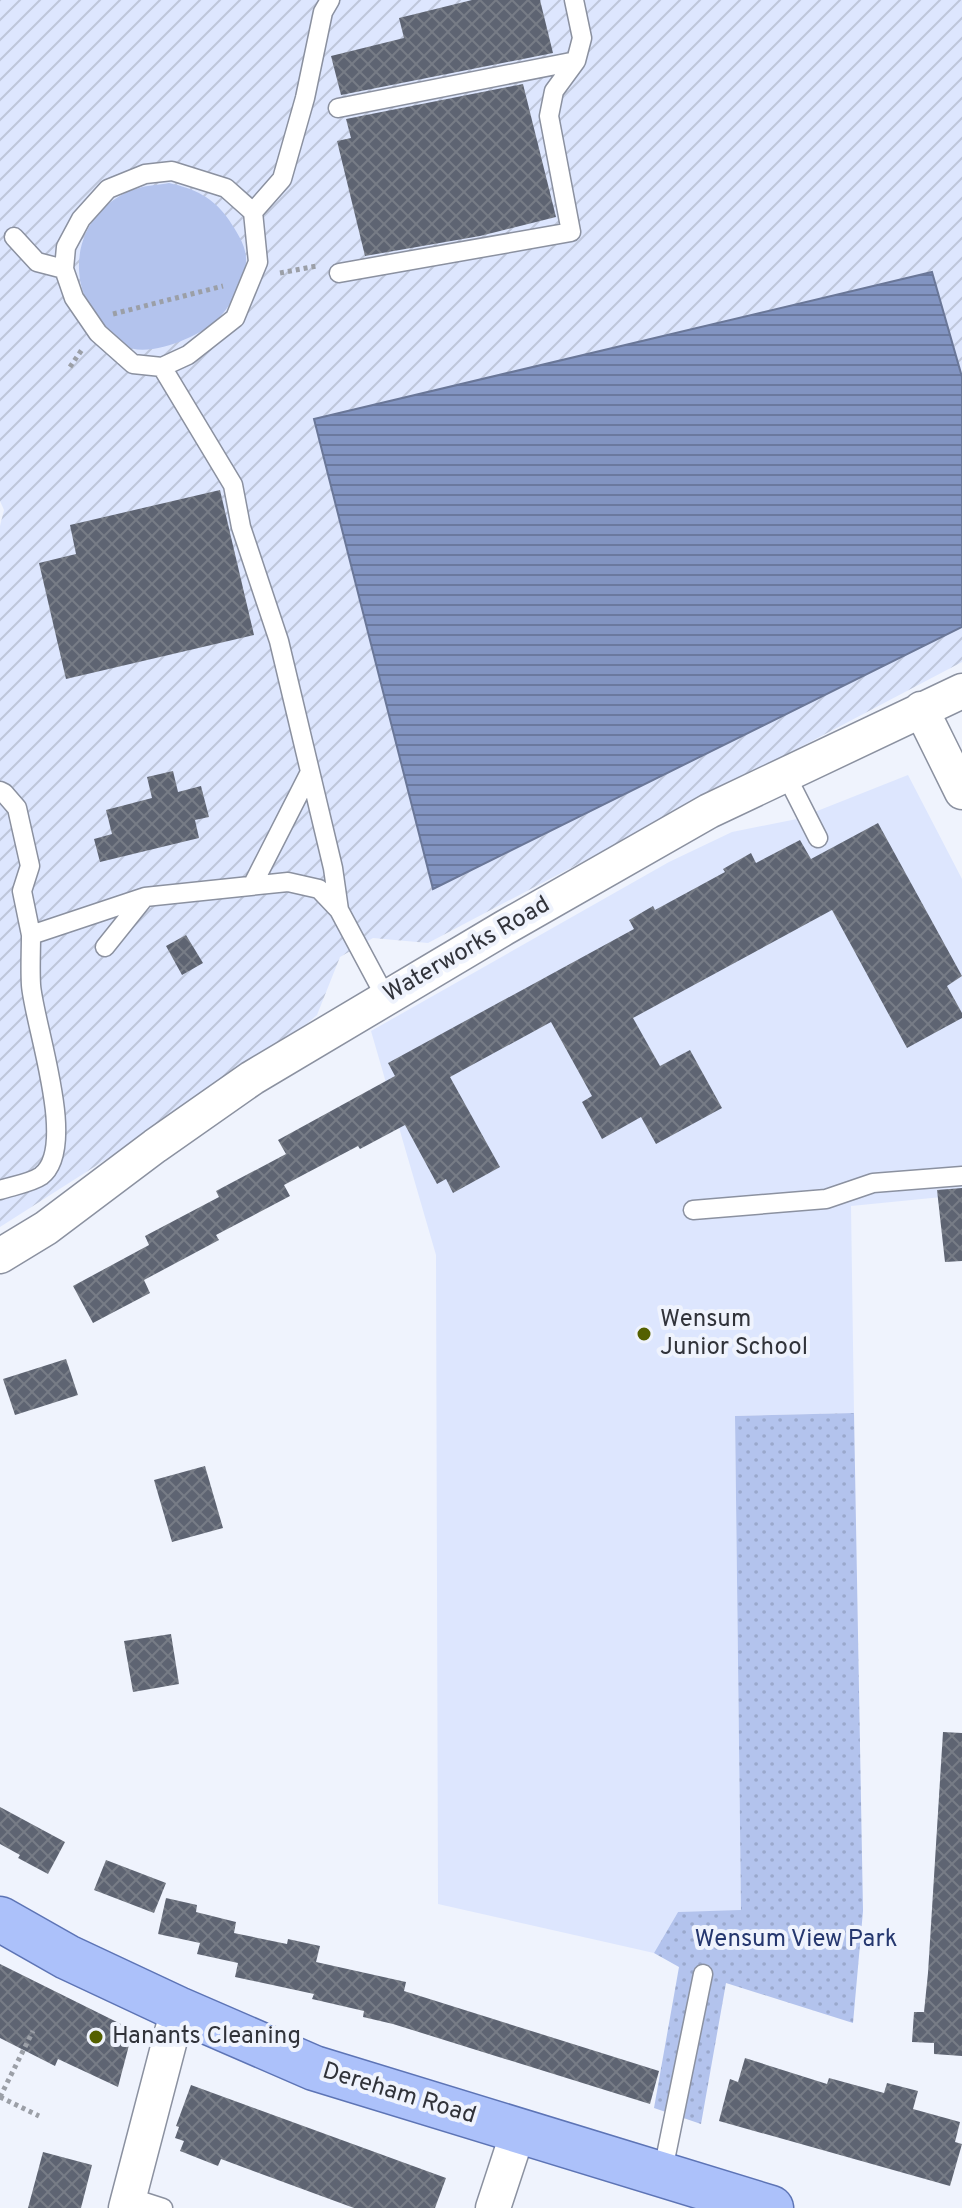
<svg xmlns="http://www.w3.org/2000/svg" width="962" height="2208" font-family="Overpass,sans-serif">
<defs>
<pattern id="industrial-furrows" width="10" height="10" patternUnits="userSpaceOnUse" patternTransform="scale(2)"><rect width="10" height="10" fill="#dde6fe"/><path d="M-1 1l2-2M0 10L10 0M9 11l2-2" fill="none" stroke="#bec6da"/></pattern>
<pattern id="park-dots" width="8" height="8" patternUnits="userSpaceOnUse" patternTransform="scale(2)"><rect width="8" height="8" fill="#b3c3ed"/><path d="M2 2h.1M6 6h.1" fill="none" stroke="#9aa8cc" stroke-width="1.8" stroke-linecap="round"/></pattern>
<pattern id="water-rules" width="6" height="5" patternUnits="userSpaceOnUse" patternTransform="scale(2)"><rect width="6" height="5" fill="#8294c1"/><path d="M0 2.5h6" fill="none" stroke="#6b799e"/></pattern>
<pattern id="building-cross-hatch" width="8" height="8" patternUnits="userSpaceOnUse" patternTransform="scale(2)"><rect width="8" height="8" fill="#5e6472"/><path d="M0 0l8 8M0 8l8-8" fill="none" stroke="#777c86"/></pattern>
</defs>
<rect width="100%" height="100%" fill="#eff3fd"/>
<!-- built -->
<path fill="#dde6fe" d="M908,775L962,879V1195L851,1206L854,1413L735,1416L741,1911L678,1912L654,1953L438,1904L436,1255L371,1031L669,862L732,832L797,819Z"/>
<!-- industrial -->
<path fill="url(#industrial-furrows)" d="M0,0H962V662L428,943L373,938L340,957L317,1015L273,1053L0,1227V526L4,510L0,501Z"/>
<!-- grass -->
<path fill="#b3c3ed" d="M169,183C195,189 213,197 229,220C236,231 246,245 246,259C247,278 232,305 218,319C201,336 147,360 123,345C109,336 95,319 88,304C65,258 87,203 139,188C148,185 159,185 169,183Z"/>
<!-- park -->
<path fill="url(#park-dots)" d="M854,1413L863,1911L853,2023L726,1983L701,2124L654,2108L679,1967L654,1953L678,1912L741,1910L735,1416Z"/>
<!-- water -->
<path fill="url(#water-rules)" stroke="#6a7798" stroke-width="2" d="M932,272L962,377V627L433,889L314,419Z"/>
<!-- building -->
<path fill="url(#building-cross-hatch)" d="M472,0H540L553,53L341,95L331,56L404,38L399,18Z
M523,84L556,217L480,236L365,256L337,141L351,138L346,119Z
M220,490L254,635L66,679L39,563L76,554L70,525Z
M173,771L178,792L201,786L209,817L195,820L199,838L100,862L94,839L112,834L106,810L152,798L147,777Z
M878,823L962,976L947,986L962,1013V1018L907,1048L832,910L633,1018L660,1066L690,1050L722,1108L656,1144L641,1117L602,1139L582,1102L592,1096L551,1022L450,1077L500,1167L453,1193L446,1179L437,1184L405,1125L360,1149L358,1146L284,1185L290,1196L216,1235L219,1240L144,1280L150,1293L93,1323L73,1286L149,1245L145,1236L219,1197L216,1191L286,1154L278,1140L395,1076L388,1063L634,929L629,920L653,906L655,910L725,872L723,869L751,853L756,863L800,840L811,859Z
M186,935L203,963L182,975L166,946Z
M962,1188V1261L945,1262L937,1190Z
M66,1359L78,1395L15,1415L3,1379Z
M205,1466L223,1528L172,1542L154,1480Z
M171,1634L179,1684L133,1692L124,1641Z
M943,1732L962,1733V2056L934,2054V2043L912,2042L914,2012H924L928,1973Z
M0,1807L65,1842L48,1874L18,1858L20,1855L0,1844Z
M106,1860L166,1883L154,1913L94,1890Z
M166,1898L197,1905L196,1912L236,1922L234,1933L287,1944L288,1939L320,1946L316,1962L406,1982L404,1991L659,2071L650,2104L393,2024L363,2017L364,2011L312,1999L314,1994L235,1977L238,1963L197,1954L200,1943L158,1934Z
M0,1964L133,2030L118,2087L58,2059L55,2066L0,2038Z
M745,2058L827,2084L829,2078L884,2093L887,2083L918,2091L913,2109L960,2122L955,2142L962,2144L950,2186L719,2121L730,2079L738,2082Z
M191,2085L446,2178L435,2208H354L221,2159L218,2166L180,2151L184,2141L175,2138L179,2127L176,2126Z
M43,2152L92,2165L81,2208H28Z"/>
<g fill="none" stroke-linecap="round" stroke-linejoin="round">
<defs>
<path id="lane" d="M574,0L582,38L576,61
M338,108L576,61L554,91L549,116L571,232L339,273
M172,171L226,188L253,212L258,262L235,318L188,355L162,367L133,364L98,333L74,298L64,269L66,247L81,219L108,189L145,174Z
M253,212L282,179L305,98L323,12L330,0
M14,237L37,262L64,269
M162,367L233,485L241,527L279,641L333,868L339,910
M785,773L818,838
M0,791L4,793L17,808L30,866L22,891L31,935L145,897L288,882L319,889L339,910L386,998
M253,884L310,772
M105,947L145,897
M0,1190C12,1186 31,1183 41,1176C79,1148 34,1025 31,985C30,968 31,951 31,935
M693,1210L826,1199L873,1183L962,1176
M662,2175L703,1974
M129,2197L163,2208"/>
<path id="street" d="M921,709L962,792
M0,1256L46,1228L155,1146L252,1078L504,928L709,811L962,691
M126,2208L178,2009
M493,2208L518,2132"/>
<path id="primary" d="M0,1919L67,1957L178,2009L314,2068L771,2208"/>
</defs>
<!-- lane casing -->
<use href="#lane" stroke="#8b91a0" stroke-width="21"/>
<!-- street casing -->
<use href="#street" stroke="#8b91a0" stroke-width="37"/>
<!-- primary casing -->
<use href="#primary" stroke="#5d74b5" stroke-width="47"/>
<!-- path -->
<path stroke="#9b9fa7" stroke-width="5" stroke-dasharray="4 4" stroke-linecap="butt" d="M280,273L317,266
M113,314L223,286
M70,367L83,348
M0,2097L33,2031
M0,2097L39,2116"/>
<!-- lane -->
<use href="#lane" stroke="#fff" stroke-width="18"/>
<!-- street -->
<use href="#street" stroke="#fff" stroke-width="34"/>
<!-- primary -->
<use href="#primary" stroke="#acc1fa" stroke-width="44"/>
</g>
<!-- markers -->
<g fill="#546000" stroke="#eff3fd" stroke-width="3">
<circle cx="644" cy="1334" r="8"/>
<circle cx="96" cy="2037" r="8"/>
</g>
<g text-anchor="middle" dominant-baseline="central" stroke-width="8" stroke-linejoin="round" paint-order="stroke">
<!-- street labels -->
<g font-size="24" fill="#31333a" stroke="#eff3fd">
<text transform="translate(467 950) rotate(-30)">Waterworks Road</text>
<text transform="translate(399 2094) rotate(17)">Dereham Road</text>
</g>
<!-- poi labels -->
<g font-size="24" fill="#31333a" stroke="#eff3fd" text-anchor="start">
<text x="660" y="1320">Wensum<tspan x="660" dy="28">Junior School</tspan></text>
<text x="112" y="2037">Hanants Cleaning</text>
</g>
<!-- park labels -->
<g font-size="24" fill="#25376f" stroke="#eff3fd">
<text x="796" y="1940">Wensum View Park</text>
</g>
</g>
</svg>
